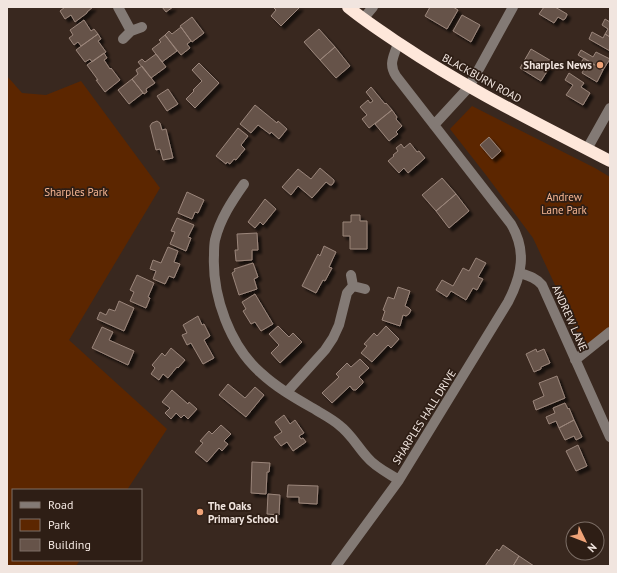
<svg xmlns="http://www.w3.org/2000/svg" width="617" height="573" font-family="'PT Sans',sans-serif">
<defs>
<filter id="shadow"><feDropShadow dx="3.5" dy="3.5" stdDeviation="1" flood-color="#0009"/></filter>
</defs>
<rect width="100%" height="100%" fill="#39281f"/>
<!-- green -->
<path fill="#5c2600" d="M7,76L22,93L46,95L81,81L160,188L69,340L167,429L127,490H13V560H80L76,566H7Z
M472,106L595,168L610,177V332L586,351L533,238L486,175L450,129Z"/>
<!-- building -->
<path fill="#665349" stroke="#9b867b" filter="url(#shadow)" d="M65,7H93L87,12V13L75,22L71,15L65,19L60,11Z
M162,7H173L166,12Z
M273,7H300L281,26L271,16L276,10Z
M430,7H453L458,10L447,29L425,16Z
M544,7H555L567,14V15L565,19L563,20L558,17L554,23L539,14Z
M462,15L480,25L471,42L453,31Z
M192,17L204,33L192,42L180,26Z
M605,19L610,22V37L605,34L608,29L602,25Z
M84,20L91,31L94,29L98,34L81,46L78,42L74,45L69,38L73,35L70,30Z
M181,27L191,41L187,44L190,48L181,55L165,35L169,31L172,34Z
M319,29L335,47L320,60L304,42Z
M592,32L603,38L605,34L610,37V51L589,39Z
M98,34L101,39L98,41L106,52L92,62L90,59L85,62L76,50Z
M165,35L177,51L162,62L152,49L161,42L159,40Z
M335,47L350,66L336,78L320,60Z
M531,49L553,62L541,81L520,68Z
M581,50L593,57L596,52L610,59L603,70L578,55Z
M104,53L107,58L104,60L110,69L111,68L120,80L105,92L96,80H98L87,65Z
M156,54L166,67L151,78L138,62L142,59L145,62Z
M584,58L603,70L597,82L582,73L585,67L580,64Z
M199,63L219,83L195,108L186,99L194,91L193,90L202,81L192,70Z
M142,66L155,83L146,89L147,92L144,94L132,79L138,74L136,70Z
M569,73L584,83L581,87L590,93L583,105L566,95L573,85L565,80Z
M132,79L143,93L129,104L118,90Z
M371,87L385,104L386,103L392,110L369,128L362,119L367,115L360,107L368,100L370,103L373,101L366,92Z
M168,89L178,104L167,111L157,96Z
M255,105L277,123L278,121L287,129L279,139L271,132L270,134L258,125L251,133L240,124Z
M392,110L397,117L396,119L402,126L396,132L398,134L389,141L375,124Z
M157,121L160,123L162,130L166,129L173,158L163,160L160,149L156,150L150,126L152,123Z
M238,128L248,136L241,145L245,149L236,160L234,159L230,164L227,162L226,164L216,156Z
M489,137L501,151L492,159L480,145Z
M410,143L417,152L419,151L425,158L408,173L404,168L399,173L388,161L394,156L393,155L398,151L396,148L401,144L404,148Z
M320,168L334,180V182L332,185H330L326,182L312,198L298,186L291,195L282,187L298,169L311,179Z
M442,178L456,194L436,211L422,195Z
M187,192L204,200L198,213L195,212L192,219L178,213Z
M456,194L469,211L449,228L436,211Z
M265,199L276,209L263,225L260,222L255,228L248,222Z
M351,215H360V221H367V249H350V236H343V222H351Z
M177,218L194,225L188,237L191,238L186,251L170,244L175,232L171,231Z
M257,233L258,250H252V260L236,261L235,250H238L237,234Z
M324,246L336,252L329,267L332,268L325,281L323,280L316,293L302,286L318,254L320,256Z
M168,247L178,251L174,262L180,264L174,278L169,276L165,284L153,279L156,271L150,269L153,260L161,263Z
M476,258L486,263L478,277L483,279L477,290L473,288L466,300L451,291L447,297L436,290L442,280L453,286L463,268L469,271Z
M253,263L258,277L254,279L257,289L239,295L232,273L235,271L234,269Z
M137,275L154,283L148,297L150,298L146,308L130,301L134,292L130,290Z
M398,287L410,291L405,306L409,308L411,310L409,314L406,316L403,315L400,326L382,320L385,311L383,310L388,297L394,299Z
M255,294L273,324L261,331L255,322L251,324L243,311L246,309L242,302Z
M119,301L134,308L124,331L97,319L100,312L106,315L109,309L115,311Z
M198,316L202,325L204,324L210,336L204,340L214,358L203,364L191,343L187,345L182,335L187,333L183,325Z
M278,326L289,337L293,333L302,342L280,363L271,353L279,345L269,334Z
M386,326L399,339L391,348L388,345L372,362L361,353L367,346L364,344L374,333L377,336Z
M102,327L113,332L109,340L134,351L128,365L92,348Z
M171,348L185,360L178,368L177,367L168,378L163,374L159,380L151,374L155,368L152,365L162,353L165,356Z
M536,349L537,352L544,349L550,363L541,367V369L534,372L526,354Z
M360,359L369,368L359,377L363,381V383L356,390H353L350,386L332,403L322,393L339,377L336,374L347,363L351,367Z
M557,376L565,398L536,410L533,401L544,396L539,383Z
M228,384L245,398L255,387L264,395L246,417L219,395Z
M172,390L188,404L189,402L197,409L188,419L184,415L181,418L176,413L171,419L165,413L170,408L162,402Z
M565,403L568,409L569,408L574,420L559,428L556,421L549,424L546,417L555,413L553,408Z
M284,415L290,424L295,420L304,433L299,436L301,439L303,438L306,442L293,451L287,442L281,446L274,437L282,432L275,422Z
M574,420L582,437L576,440L574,436L565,440L559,428Z
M221,425L231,434L224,441L228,444L222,451L219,448L207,462L195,452L203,443L200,441L209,431L212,434Z
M578,445L587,466L576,471L566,451Z
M252,462L270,463L269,472H267L266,494L251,493Z
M288,485L318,486L317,504L299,503V497H287Z
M268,494L280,495L279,515L267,514Z
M503,545L519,556L513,566H485L497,549L499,551Z
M519,556L534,566H513Z"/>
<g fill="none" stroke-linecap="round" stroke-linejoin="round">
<!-- minor -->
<path stroke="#837a75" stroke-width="10" d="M118,7L131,31
M363,19L373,7
M123,39L131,31L142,27
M434,125L469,87L513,7
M587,149L610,108
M244,184C232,201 220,219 215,240C214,245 214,251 214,255C212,296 230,346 261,373C277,388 297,399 316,410C324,415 332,419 339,425C351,434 357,446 367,457C375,467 388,473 399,480
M520,273C529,276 536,278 542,285L610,437
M351,275L353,286L365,289
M575,360L610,332
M287,392L325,350L333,338L339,325L347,293L353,286
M336,566L399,480L508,302C522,275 527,251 511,224L396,76C388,63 394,57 398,43"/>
<!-- highway -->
<path stroke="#fee7da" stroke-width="12" d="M348,7C365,21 382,32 400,44C467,89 539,124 610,161"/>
</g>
<!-- markers -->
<g fill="#efa378" stroke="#2e1e15" stroke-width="1.5">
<circle cx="600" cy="65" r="4"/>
<circle cx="200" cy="512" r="4"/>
</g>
<g text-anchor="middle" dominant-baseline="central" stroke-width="3.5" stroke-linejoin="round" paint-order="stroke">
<!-- poi labels -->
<g font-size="11" font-weight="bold" fill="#f1e5df" stroke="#2e1e15" text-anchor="end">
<text x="592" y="65">Sharples News</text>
<text x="208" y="506" text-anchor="start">The Oaks<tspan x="208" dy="13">Primary School</tspan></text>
</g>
<!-- street labels -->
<g font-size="11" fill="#f1e5df" stroke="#2e1e15">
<text transform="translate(482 78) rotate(29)">BLACKBURN ROAD</text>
<text transform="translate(570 318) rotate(66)">ANDREW LANE</text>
<text transform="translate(424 417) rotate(-58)">SHARPLES HALL DRIVE</text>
</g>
<!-- park labels -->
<g font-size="11" fill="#f6b693" stroke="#2e1e15">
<text x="76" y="192">Sharples Park</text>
<text x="564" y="197">Andrew<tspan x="564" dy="13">Lane Park</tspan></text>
</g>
</g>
<!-- border -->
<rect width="617" height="573" fill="none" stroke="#f1e5df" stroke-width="16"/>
<!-- legend -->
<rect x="12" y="489" width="130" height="72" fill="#2e1e15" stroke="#7c6e66"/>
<rect x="20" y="502" width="20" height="6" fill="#837a75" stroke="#7c6e66"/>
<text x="48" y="509" font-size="12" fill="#f1e5df">Road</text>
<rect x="20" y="519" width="20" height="12" fill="#5c2600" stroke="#7c6e66"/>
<text x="48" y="529" font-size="12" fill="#f1e5df">Park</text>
<rect x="20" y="539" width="20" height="12" fill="#665349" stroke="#7c6e66"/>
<text x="48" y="549" font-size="12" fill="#f1e5df">Building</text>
<!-- north arrow -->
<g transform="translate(585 541) rotate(133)"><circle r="19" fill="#2e1e15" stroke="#7c6e66"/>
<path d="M0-3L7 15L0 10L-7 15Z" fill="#efa378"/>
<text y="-6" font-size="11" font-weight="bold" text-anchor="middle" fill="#f1e5df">N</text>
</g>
</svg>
